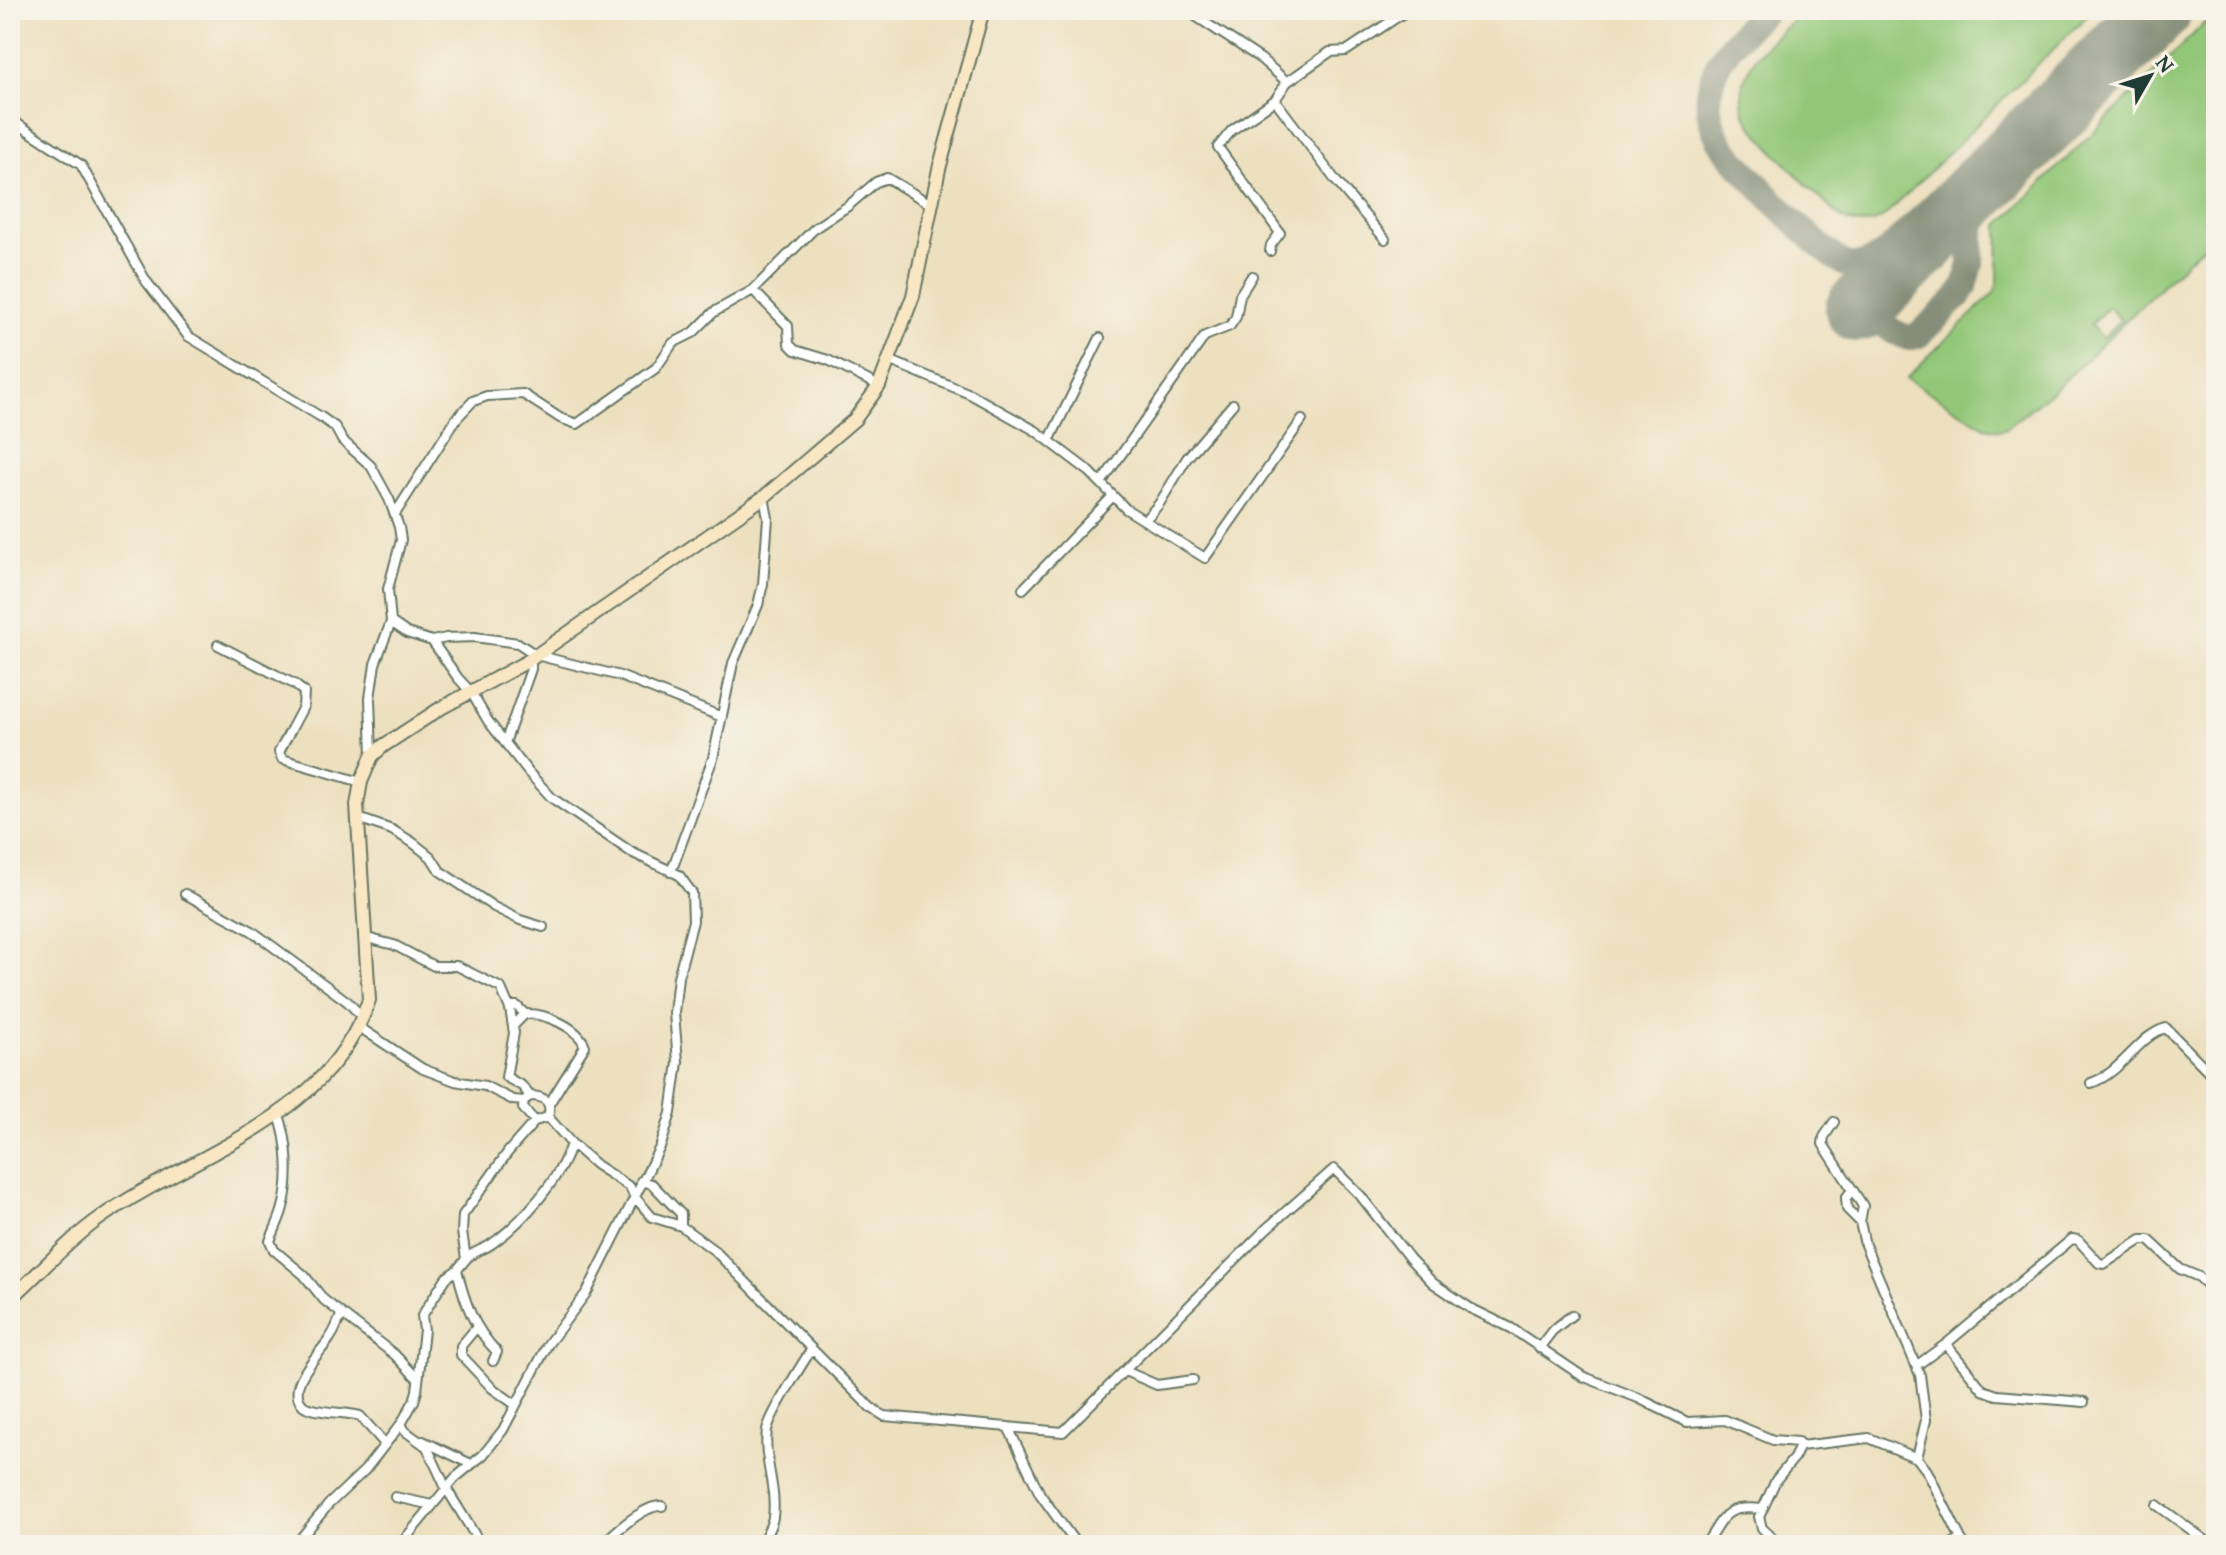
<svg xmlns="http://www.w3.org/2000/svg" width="2226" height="1555" font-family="'Gentium Book Plus',serif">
<rect width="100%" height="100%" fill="#f7f3e8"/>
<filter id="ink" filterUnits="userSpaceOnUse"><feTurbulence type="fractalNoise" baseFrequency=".0125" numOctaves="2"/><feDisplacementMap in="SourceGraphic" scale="16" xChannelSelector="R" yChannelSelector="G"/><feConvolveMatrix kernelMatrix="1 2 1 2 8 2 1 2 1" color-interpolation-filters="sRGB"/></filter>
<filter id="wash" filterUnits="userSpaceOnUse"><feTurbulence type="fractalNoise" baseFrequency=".006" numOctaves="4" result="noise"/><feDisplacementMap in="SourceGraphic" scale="32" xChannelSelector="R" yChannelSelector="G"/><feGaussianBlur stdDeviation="1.8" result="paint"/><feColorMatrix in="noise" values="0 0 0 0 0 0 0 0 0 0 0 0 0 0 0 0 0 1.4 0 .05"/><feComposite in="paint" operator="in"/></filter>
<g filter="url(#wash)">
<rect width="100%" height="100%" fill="#ede0bf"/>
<!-- green -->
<path fill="#93c778" stroke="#598256" stroke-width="2" fill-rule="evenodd" d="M1804,10H2093L1885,216C1868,228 1851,226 1835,213C1816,193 1751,134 1744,111C1740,101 1742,85 1746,75C1756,49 1785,29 1804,10Z
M2216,12V233L2060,385L2006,428L2000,430L1985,427L1906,378L1994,293L1998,282L1999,225ZM2108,307L2121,320L2103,338L2090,325Z"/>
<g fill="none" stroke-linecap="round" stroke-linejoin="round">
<!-- taxiway -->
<path stroke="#868e7a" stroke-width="26" d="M1766,10C1741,34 1713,57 1709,94C1707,109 1712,128 1720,141C1733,162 1826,258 1846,264C1861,269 1874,260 1886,253
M1935,233L1895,246L1886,253L1869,286L1872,306L1883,324L1894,332L1909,338L1919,335L1960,295L1965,286L1971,264L1973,209L1986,183"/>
<!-- runway -->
<path stroke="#868e7a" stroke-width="66" d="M1858,309L2159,10"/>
</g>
</g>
<g filter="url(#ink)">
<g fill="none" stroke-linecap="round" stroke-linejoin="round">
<defs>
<path id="street" d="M965,10H966
M1186,10L1261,59L1287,82L1275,100L1232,130L1218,147L1280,233L1271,245L1270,251
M1287,82L1330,52L1346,51L1408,10
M1275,100L1336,181L1385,239
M10,119L81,165L146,281L188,336L321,417L335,427L342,440L371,466L389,499L399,527L401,540L388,589L391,622L375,664L370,698L372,756
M753,290L815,228L848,206L876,182L887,178L932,205
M891,361L970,394L1036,431L1090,472L1126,509L1205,558L1302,420
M1049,441L1100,338
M1101,483L1205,336L1230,326L1236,317L1240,295L1252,276
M395,514L456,419L473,401L487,396L523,394L560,418L577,424L656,368L673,343L693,333L714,312L753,290L788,326L789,344L795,350L828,360L879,386
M1145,520L1159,504L1187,458L1233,404
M1023,589L1113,496
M391,622L407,633L432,641L458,678L471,692L488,721L529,773L552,798L631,852L679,875L692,893L693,921L678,977L674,1013L678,1062L671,1113L661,1145L587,1292L548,1344L503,1430L483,1455L455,1478L400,1545
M432,641L446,638L475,637L518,643L536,655L620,676L722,717
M218,645L294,684L304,692L303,707L279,752L282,759L361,782
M505,743L531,669V659
M358,818L392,830L412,842L431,857L440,871L494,907L520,920L543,927
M671,872L713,758L733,663L758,605L763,584L768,518L764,497
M185,894L252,931L348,1002L362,1017
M367,938L394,945L434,966H457L501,988L510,1009L514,1033L506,1077L522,1086L530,1096
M509,1006H517L525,1014L513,1026
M525,1014C545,1013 578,1027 585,1046L549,1104
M359,1027L423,1069L455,1081L485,1086L513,1100L524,1101L530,1096C544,1096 553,1102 548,1117L535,1121L523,1108L524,1101
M2091,1083C2123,1072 2139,1035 2166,1028L2216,1079
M278,1113C289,1140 291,1182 282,1211C279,1221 274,1231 270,1241L274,1250L304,1275L324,1300L395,1355L417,1378
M548,1117L571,1143L596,1165L630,1187L634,1196L652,1217L681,1226L715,1251L812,1349C803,1362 769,1417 767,1430C763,1459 777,1488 773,1517C772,1526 765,1536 761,1545
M1834,1122L1824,1137L1823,1144L1863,1206L1860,1222L1865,1245L1920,1375L1926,1420L1917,1458L1927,1471L1961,1539
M641,1181L652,1184L681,1214V1226
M1851,1191L1846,1198L1847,1209L1860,1222
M466,1259C476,1249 483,1251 493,1243C522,1222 561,1179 571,1143
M457,1270L446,1278L422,1316L424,1330L417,1391L414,1401L401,1424L405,1431L427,1447L446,1488L481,1545
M341,1315C338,1323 335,1331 330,1338C320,1354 284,1386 303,1405C312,1413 347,1412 360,1416L385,1444
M476,1328L461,1346V1355L492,1388L516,1405
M1946,1344L1983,1390L1997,1395L2084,1402
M1539,1348L1552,1331L1572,1315
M812,1349L870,1407L884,1416L1063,1432L1266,1229L1334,1169L1360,1195L1410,1259L1433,1283L1470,1308L1511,1328L1582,1376L1638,1398L1687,1422L1725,1420L1773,1440L1798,1442L1800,1446L1794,1458L1776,1480L1759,1517L1762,1528L1780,1545
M493,1361L497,1352C473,1327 465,1303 457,1270L466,1259L462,1232L463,1215L508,1152L535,1121
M1916,1366L1946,1344L2072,1239L2078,1240L2099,1263L2104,1264L2141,1240H2149L2180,1269L2199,1277L2216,1293
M1125,1371L1157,1385L1193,1380
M1008,1427L1040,1494L1077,1545
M423,1441L471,1464
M1800,1446L1869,1438L1917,1458
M395,1497L432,1505
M2157,1505L2212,1545
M295,1545L329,1504L365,1470L401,1424
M601,1545C614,1533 645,1504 662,1506
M1705,1545C1725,1516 1723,1505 1762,1509
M1949,1545L1961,1539L1965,1545"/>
<path id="secondary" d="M10,1295L18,1292C44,1268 70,1239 100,1218C194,1152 329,1120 369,1000L357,805L361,782L372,756L383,746L441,708L528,661L764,497L855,419L879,386L913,296L939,169L983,10"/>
</defs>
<!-- street casing -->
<use href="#street" stroke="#677665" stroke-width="12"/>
<!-- secondary casing -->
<use href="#secondary" stroke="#677665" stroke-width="16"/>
<!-- street -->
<use href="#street" stroke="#fff" stroke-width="8"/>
<!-- secondary -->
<use href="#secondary" stroke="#f9e7c3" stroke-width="12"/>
</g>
</g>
<!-- margin -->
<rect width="2226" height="1555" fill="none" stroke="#f7f3e8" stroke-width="40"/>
<!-- north arrow -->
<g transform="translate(2150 76) rotate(51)" stroke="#f7f3e8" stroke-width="6" paint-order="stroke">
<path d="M0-6L14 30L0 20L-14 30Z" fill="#1f3d34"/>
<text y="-12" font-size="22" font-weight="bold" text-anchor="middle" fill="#1f3d34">N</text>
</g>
</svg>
